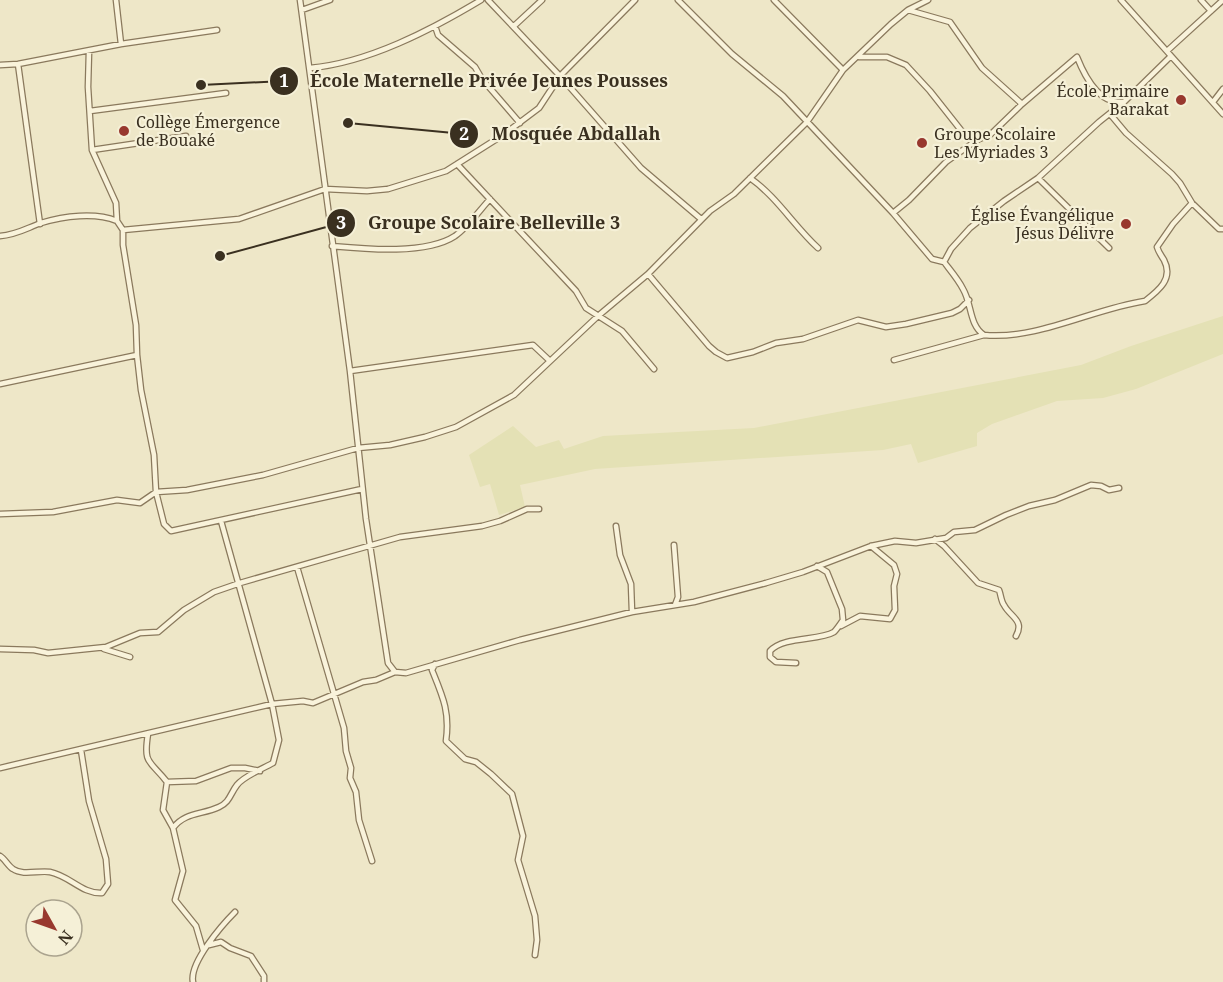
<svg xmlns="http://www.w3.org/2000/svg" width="1223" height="982" font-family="'Noto Serif',serif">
<rect width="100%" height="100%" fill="#eee7c8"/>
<!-- farmland -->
<path fill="#e4e1b5" d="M1223,316V354L1136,389L1103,398L1057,401L992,424L977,433V446L918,463L911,444L883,450L595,469L520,485L525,507L499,515L490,484L480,487L469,455L513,426L536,447L559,440L564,449L603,436L754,428L1081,365L1131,346Z"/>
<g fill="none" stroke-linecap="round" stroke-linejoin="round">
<defs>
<path id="street" d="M116,0L121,44
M300,0L350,371L366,519L388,663L395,672
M488,0L560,76L641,168L701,219
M678,0L732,54L783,96L893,213L932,259L944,262C950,270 958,279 963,289C972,304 969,325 984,335
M774,0L843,70
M1121,0L1223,114
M1201,0L1211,11
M302,10L330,0
M908,10L950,22L982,68L1022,104
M435,26L438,35L475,67L482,79L520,123
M514,26L542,0
M89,51L88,87L92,150L116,203L117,221L123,230V245L136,325L137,355L141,390L154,455L156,492L164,524L171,531L362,489
M1167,51L1223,0
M859,57H887L906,65L930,91L964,134L977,140
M18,64L40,224
M0,65L18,64L121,44L217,30
M310,68C368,63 431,30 481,0
M1213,102L1223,89
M90,111L226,93
M1110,114L1126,133L1172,174L1180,183L1192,203L1219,229H1223
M92,150L186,136
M457,164L576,291L586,308L622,331L654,369
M750,178C777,197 794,226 818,248
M1038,178L1109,248
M893,213L909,200L946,162L977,140L991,134L1022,104L1077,57C1085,77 1099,105 1124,102
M123,230L239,219L325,189L367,191L388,189L446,171L503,135L539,108L560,76L635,0
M0,236C16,235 27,228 41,223C64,216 95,212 117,221
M332,246C365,249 426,255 455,236C468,227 479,211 490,199
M944,262L951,249L970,228L1004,201L1038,178L1099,122L1124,102L1171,56
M648,274L709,346L716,352L727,358L753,352L776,343L803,339L858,320L886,327L906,324L952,313L960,309L969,300
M894,360L984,335C1038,340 1092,309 1145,301C1158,291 1174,279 1164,260C1161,255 1159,253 1157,247L1173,224L1192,203
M350,371L533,345L550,361
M0,384L137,355
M0,514L53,512L117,500L140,503L156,492L187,490L263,475L358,448L390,445L425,437L456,427L514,395L598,316L648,274L710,211L734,194L807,122L843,70L891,24L908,10L928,0
M616,526L620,555L631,584L632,612
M935,539L944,546L978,583L999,590C1001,595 1001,601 1004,605C1010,617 1025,620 1016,636
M674,545L678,597L675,605
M297,567L344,728L346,751L351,768L350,778L356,792L359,820L372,861
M841,626L860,616L890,619L895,610L894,586L897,574L894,565L871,546
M0,649L34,650L48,653L106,647L140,633L158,632L184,610L214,592L240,583L400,537L482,526L500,521L527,509H539
M104,649L130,657
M796,663L776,662L770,657V651C784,636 819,641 834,632C837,629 841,623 843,620L842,609L827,572L817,566
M435,664L432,670C443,697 450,712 446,741L465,759L476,762L491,774L512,794L523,836L518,860L535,916L537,940L535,955
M148,734C143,765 150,760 167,782L163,810L173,828
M0,768L272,704L303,701L313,703L363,682L376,680L395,672L406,673L520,640L632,612L694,602L766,583L803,572L871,546L895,541L916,543L946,538L954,532L975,530L1006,515L1029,506L1055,500L1091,485L1101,486L1109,490L1119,488
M167,782L196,781L231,768H245L260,771
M0,856C5,859 8,866 13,869C23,876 39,870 50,872C70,876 82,894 102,893L108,884L106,859L89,801L81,750
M209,945L221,942L230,948L251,956L264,976V982
M203,950L196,926L175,900L183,871L173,828C185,812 202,815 219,807C230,802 230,794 237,785C244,776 262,769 273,763L279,740L272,704L221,521
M193,982C189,963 222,925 235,912"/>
</defs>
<!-- street casing -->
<use href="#street" stroke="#8a795d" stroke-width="7"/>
<!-- street -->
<use href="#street" stroke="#f9f3db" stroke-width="4.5"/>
</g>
<!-- markers -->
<g fill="#98382e" stroke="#f5f0d7" stroke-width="2">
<circle cx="1181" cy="100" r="6"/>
<circle cx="124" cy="131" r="6"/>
<circle cx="922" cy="143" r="6"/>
<circle cx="1126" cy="224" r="6"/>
</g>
<g text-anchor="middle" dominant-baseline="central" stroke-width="4.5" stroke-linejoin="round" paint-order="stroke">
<!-- poi labels -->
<g font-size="16" fill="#3a3020" stroke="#f5f0d7" text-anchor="end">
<text x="1169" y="91">École Primaire<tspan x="1169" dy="18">Barakat</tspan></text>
<text x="136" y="122" text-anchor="start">Collège Émergence<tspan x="136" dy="18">de Bouaké</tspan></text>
<text x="934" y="134" text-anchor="start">Groupe Scolaire<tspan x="934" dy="18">Les Myriades 3</tspan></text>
<text x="1114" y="215">Église Évangélique<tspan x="1114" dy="18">Jésus Délivre</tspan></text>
</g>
</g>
<!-- callouts -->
<path fill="none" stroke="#3a3020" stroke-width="2" d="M201 85L284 81M348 123L464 134M220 256L341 223"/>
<g fill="#3a3020" stroke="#f5f0d7" stroke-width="2">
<circle cx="201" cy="85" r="6"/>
<circle cx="348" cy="123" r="6"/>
<circle cx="220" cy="256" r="6"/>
<circle cx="284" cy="81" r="15"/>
<circle cx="464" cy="134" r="15"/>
<circle cx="341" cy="223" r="15"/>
</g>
<g font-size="18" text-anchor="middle" font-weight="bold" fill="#fff">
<text x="284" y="87">1</text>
<text x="464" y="140">2</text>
<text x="341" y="229">3</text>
</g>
<g font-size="18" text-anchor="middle" font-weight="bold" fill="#3a3020" stroke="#f5f0d7" stroke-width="4.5" stroke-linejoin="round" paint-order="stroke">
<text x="489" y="87">École Maternelle Privée Jeunes Pousses</text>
<text x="576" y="140">Mosquée Abdallah</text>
<text x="494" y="229">Groupe Scolaire Belleville 3</text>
</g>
<!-- north arrow -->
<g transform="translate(54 928) rotate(130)"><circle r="28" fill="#f5f0d7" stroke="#aaa38e" stroke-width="1.5"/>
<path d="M0-4.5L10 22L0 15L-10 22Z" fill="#98382e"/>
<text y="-9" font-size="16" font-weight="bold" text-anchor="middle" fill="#3a3020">N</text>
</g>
</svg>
